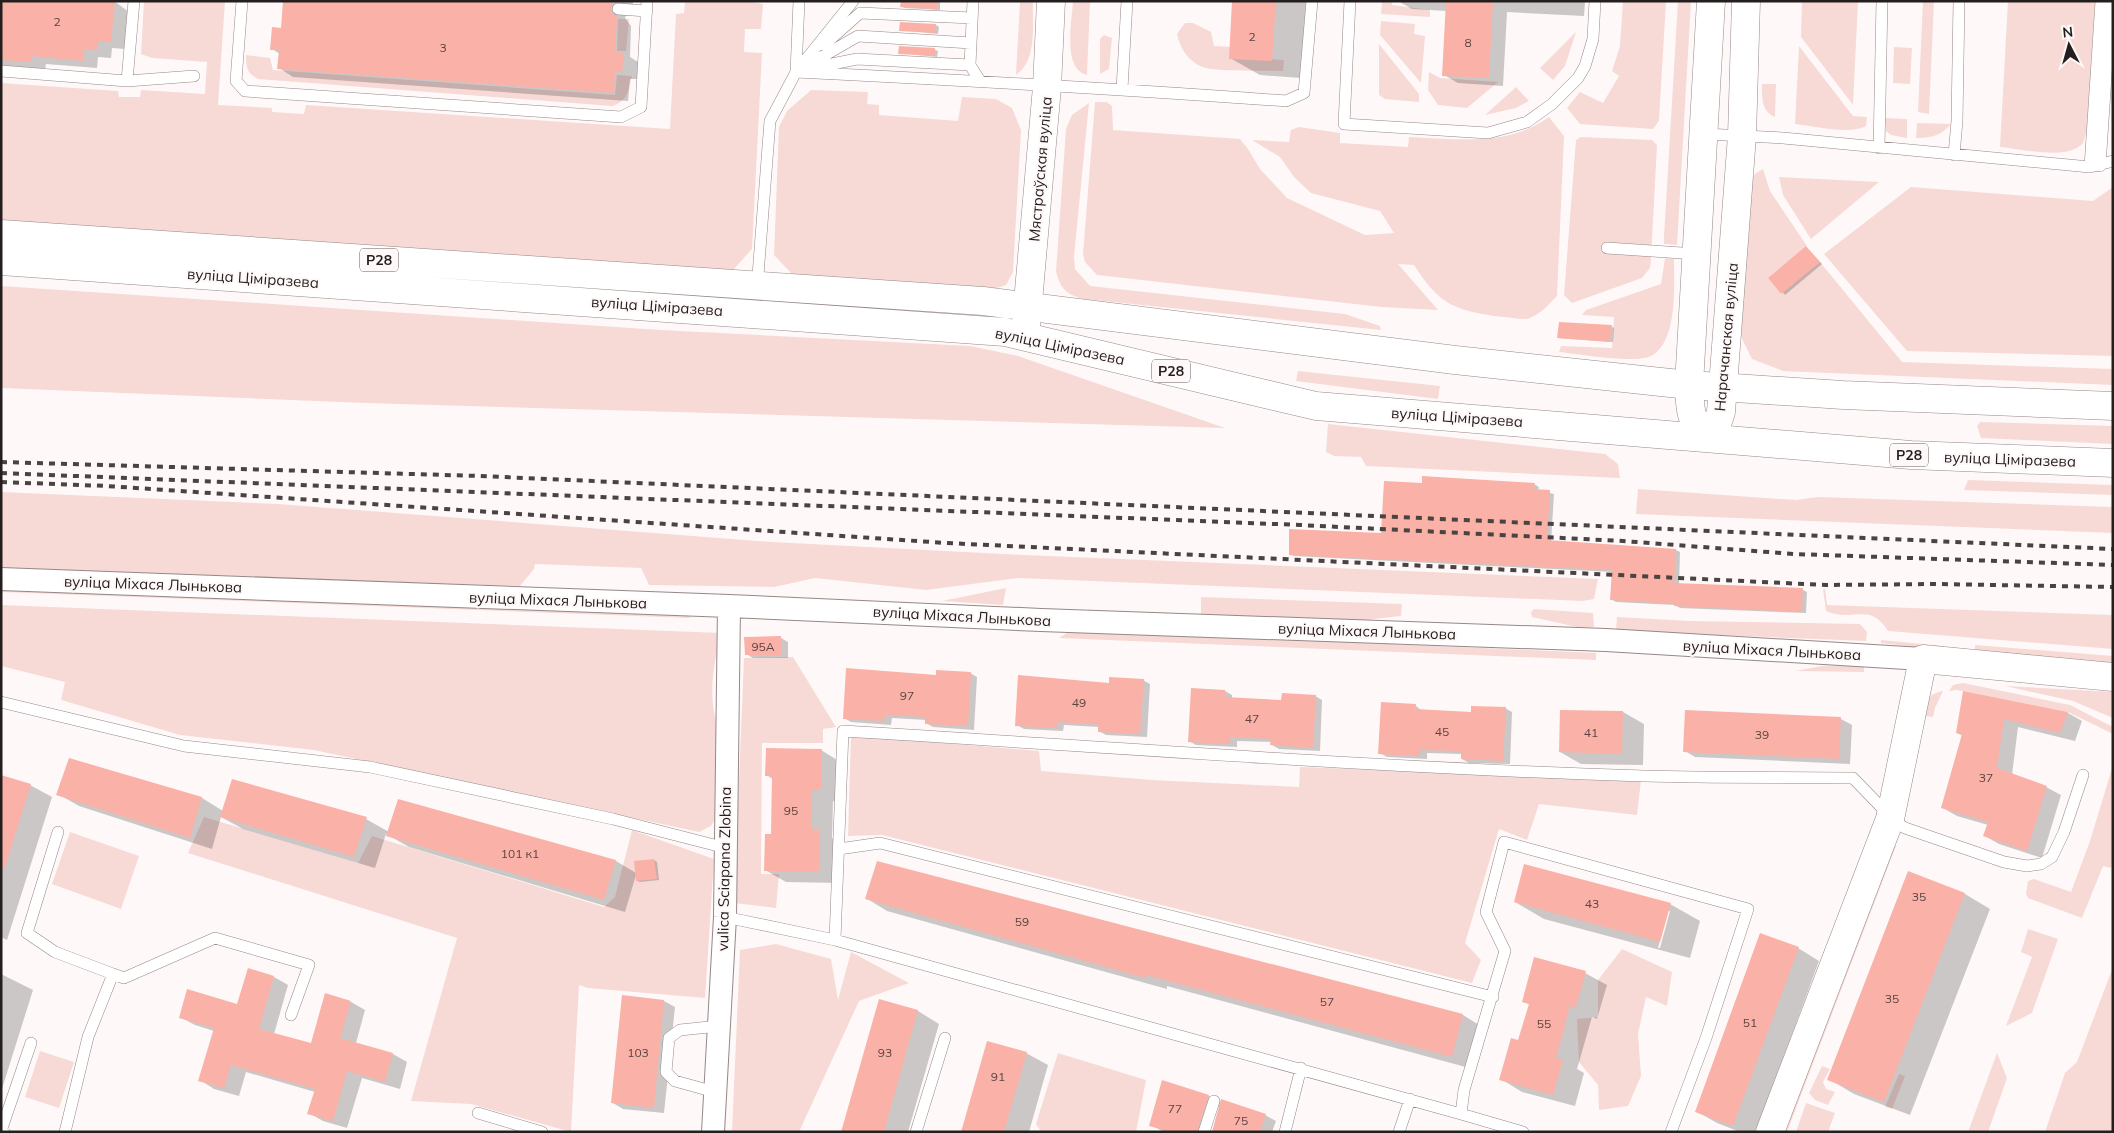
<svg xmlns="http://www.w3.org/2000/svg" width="2114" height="1133" font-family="Mulish,sans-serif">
<rect width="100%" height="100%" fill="#fef9f8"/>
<!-- green -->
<path fill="#f7dad6" d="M144,1H225L218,105L272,108V112L304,114L306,105L670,129L676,14L684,13L685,1H746L763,4L761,29H745L744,52L762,53L752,249L733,270L1,225V83L118,91L119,97H140L141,90L205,94L207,62L152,58L141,54Z
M1020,1H1033C1032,26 1038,59 1016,75Z
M1073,1H1090L1087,75C1062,69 1072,21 1073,1Z
M1382,1H1392V5L1430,10V17L1381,14Z
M1623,1H1666L1659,121L1653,129L1580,124L1567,108L1580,92L1603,103L1619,76L1612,71L1620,46Z
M1678,1H1691L1677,245L1664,244V236Z
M1802,1H1858L1853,105L1801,37Z
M1923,1H1934L1929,114L1918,112Z
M2008,1H2095L2087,128C2086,132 2085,139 2083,143C2068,161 2022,149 2000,147Z
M618,19H629L626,51H617Z
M1381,21L1415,24L1414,34L1425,36L1421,83L1380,35Z
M1185,23H1193L1211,32L1214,46L1233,47L1232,56L1284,60L1283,71C1262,70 1224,72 1206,68C1190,64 1180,49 1177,34Z
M1576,32L1565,66L1553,80L1540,68Z
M1104,35L1112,38L1109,69L1100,74V39Z
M1379,44L1419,94V102L1385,99L1379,95Z
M1799,46L1853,116L1867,117L1866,126C1850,135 1814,126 1795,124Z
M1894,47L1912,48L1910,84L1893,83Z
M246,55L270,58L273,70L615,95L617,75L632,76C628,91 628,101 612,106L258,79C247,73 246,68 246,55Z
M1429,72L1440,78L1498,82L1467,108L1438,105L1428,90Z
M1762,84H1776L1775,117C1761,111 1762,97 1762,84Z
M1516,87L1529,101L1516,108L1485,115Z
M811,90L868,92L867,104L879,105V115L958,121L962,97L996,99L1012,108L1021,130L1013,272L1006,285L994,289L792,274L774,255L779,127L787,111Z
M1095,102H1107L1112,106L1113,130L1240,139L1248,149L1260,169L1287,198L1365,235L1394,233L1380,211L1311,193L1294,177L1280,157L1252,140L1289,142L1291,130L1299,127L1340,133V143L1408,147L1409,137C1457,139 1508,147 1549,117L1564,136L1557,296C1548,305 1542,313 1530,318C1523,321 1511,317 1503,317C1456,311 1440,306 1414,265L1398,264L1438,310L1382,307L1097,275L1085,262L1083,254Z
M1089,103L1074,257L1075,269L1090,286L1345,314L1380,326L1381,330L1084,299C1067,295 1060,289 1056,271L1066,129L1072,115Z
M1885,118L1907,119V138L1891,135L1886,131Z
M1917,123L1951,124C1941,136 1931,138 1916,138Z
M1581,137L1652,140L1657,145L1651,259L1650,268L1642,278L1572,303L1564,295L1576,140Z
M1763,169L1770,191L1807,246L1768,278L1781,294L1820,262L1902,362L2113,369V385L1783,371L1752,359L1742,339L1740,330L1751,182L1755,174Z
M1779,177L1879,182L1811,239L1783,195Z
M1911,187L2093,201L2113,187V356L1907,351L1824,254Z
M1665,258L1674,259C1674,286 1678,342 1651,356C1636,364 1578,354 1559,352L1561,346L1612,348L1614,317L1582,315L1586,310L1661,284Z
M1,286L661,330L970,346L1018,356L1225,428L366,403L1,388Z
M1298,371L1440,386L1438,399L1296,381Z
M1980,422L2113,426V444L1981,438L1977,426Z
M1328,424L1605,454L1618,464L1620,478L1366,466L1361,457L1334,456L1326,452Z
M1968,480L2113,485V495L1964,490Z
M1638,489L1796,500L1818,497L2113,507V533L1636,514Z
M1,492L278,504L772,542L1024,555L1598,579L1594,599L1583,601L1018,578L926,590L815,578L774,587L649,585L641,568L535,564L534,569L520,586L1,568Z
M1,588L688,613L690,618L1,592Z
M1006,588L1003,605L942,601Z
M1823,589H1825L1827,605L2113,615V649L1888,631C1870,601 1852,623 1826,611Z
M1201,597L1402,604L1401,616L1356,621L1201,616Z
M1,605L722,633C713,663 707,699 719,729L716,818L711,826L699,832L314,750L180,735L61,700L65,682L1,666Z
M1534,609L1593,613L1594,627H1577L1532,617L1531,612Z
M1617,617L1690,621L1860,624L1867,632L1866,641L1616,631Z
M1090,631L1596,653V660L1059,638L1067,633Z
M1881,640L1943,646L1948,651L1881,643Z
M1975,645L2113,656V663L1975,652Z
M793,657L836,727L823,729V743H762L761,874H779L776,908L734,903L744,658Z
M1864,665V672L1795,671L1822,666Z
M1963,683L2070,705L2113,727V734L2068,712L1957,690L1949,691L1953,685Z
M2005,686L2113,692V718L2073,701Z
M1943,691L1935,708L1933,717L1917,715C1924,702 1928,694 1943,691Z
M851,735L1039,751L1041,771L1152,780L1299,787L1300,767L1641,780L1637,815L1539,804L1527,840L1499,829L1465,943L1481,960L1472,983L882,835L848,836Z
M2113,765V863L2111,868L2103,866L2082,918L2028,898L2026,894L2028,881L2034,879L2071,892L2090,841Z
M204,817L358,863L372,836L604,907L615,897L632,830L714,859L705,998L588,988L579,985L571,1132L471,1104L411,1101L457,938L188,853Z
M70,832L139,856L121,909L52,884Z
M1891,845L1896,846L1787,1132H1781Z
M2028,929L2058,939L2032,1013L2006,1026L2032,957L2021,952Z
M776,944L831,959L838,1000L851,952L909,983L859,1001L799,1132H732L740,950Z
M1622,949L1672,972L1667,1006L1646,997L1638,1034L1641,1076L1628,1106L1599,1110L1598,1085L1579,1062L1577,1019L1598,1017V980Z
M2113,967V1132H2045L2065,1073L2077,1062Z
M40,1051L74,1062L59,1108L25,1097Z
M1058,1053L1146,1080L1136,1132H1041L1036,1124Z
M1997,1053L2007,1078L1988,1132H1968Z
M1822,1066L1830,1069L1823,1082L1826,1089L1835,1092L1828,1105L1815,1100L1809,1093Z
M1899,1074L1905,1076L1892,1109L1885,1107Z
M1806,1103L1835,1113L1828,1132H1796Z"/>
<!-- shadow -->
<path fill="#0003" fill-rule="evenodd" d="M1,1H114L129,12L125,49L112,48L111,58L98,57L97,68L46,64L45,70L1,66Z
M284,1H633V10L627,12L625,18L631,26L630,57L638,62L637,79H630L628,101L293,77L279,68L280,54L272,49L282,30Z
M902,1H940V10L905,8L902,7Z
M1234,1H1306L1301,78L1260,75L1230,58Z
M1398,1H1585L1584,16L1507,12L1503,86L1458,83L1444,75L1447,11L1412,9Z
M936,25L939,27L938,34L901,30Z
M935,50L938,51L937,57L900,53Z
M1807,248L1822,264L1785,295L1770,278Z
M1611,326L1614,328L1613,342L1558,338Z
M1423,484H1534L1539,487L1538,490L1554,494L1551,542L1676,550L1680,552L1679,585L1803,590L1807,592L1806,613L1680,608L1675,605L1616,602L1611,599L1613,572L1294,556L1290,554L1382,534Z
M781,638L788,642V658H753L746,654Z
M970,673L977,677L974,730L933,727L926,723V720L892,718L891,725L851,722L844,718L937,677Z
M1143,680L1150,684L1147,737L1106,735L1099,731V727L1064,725L1063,731L1024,729L1017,725L1110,684Z
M1225,691L1232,695V698L1283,701L1315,696L1322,700L1320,751L1279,749L1272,745V742L1237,741V747L1196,745L1189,741Z
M1964,693L2068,713L2082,721L2075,741L2018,727L2012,775L2046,787L2061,795L2042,858L1999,844L1985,836L1988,825L1957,816L1943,808L1963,736L1957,733Z
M1415,705L1422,711L1472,713L1505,708L1512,712L1510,764L1469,763L1462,759V754L1427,753V759L1387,757L1380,753Z
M1623,712L1644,724L1643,765L1581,764L1560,752Z
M1841,719L1852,725L1850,764L1695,757L1685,751Z
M821,750L842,763V802L833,801L832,838L841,844L840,883L786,882L765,870L772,835L773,779L766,775Z
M70,759L202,798L223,811L366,819L389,832L399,800L616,861L636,873L654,860L657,862L659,880L640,882L637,881L636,875L625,912L409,847L386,834L375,868L243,829L221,817L212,849L79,806L58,794Z
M1,776L30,785L52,797L7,940L1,937Z
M1909,872L1965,894L1990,909L1910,1115L1854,1094L1829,1079Z
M866,898L1463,1015L1484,1028L1473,1069L1167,986V989L887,911Z
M1515,902L1670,904L1700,921L1690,958L1544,919ZM1668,911H1670L1660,948H1658Z
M1798,948L1819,961L1756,1132H1740L1717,1123L1696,1111Z
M1585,973L1607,985L1597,1019L1592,1017L1577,1069L1584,1073L1575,1106L1522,1092L1501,1079L1519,1042L1530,1005L1523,1001Z
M1,974L33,990L1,1092Z
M274,977L288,985L274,1034L311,1045L351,1002L365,1010L356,1043L393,1054L407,1062L400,1089L362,1078L347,1128L323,1121L309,1113L315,1092L246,1072L239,1096L214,1089L200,1080L214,1031L195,1025L180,1017L238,1005Z
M623,997L664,1001L675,1007L664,1113L623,1109L613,1103Z
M880,1001L918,1011L939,1024L908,1132H843Z
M1026,1053L1048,1065L1029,1132H962Z
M1163,1082L1209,1096L1221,1103L1265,1115L1276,1121L1272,1132H1213L1220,1107H1218L1209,1132L1162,1131L1151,1125Z"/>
<!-- building -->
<path fill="#fab1a7" d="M1,1L115,2L111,42L98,41L97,50L84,49L83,61L31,56V62L1,60Z
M283,1H618L612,4L611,9L613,15L617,16L615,52L624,53L622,72H615L614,93L277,69L279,50H270L272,27L281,28Z
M901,1H937V9L900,7Z
M1232,1H1276L1272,61L1229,59Z
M1446,1H1493L1489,78L1442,76Z
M900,22L936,24V33L899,31Z
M899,46L935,48V56L898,54Z
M1806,246L1820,262L1781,294L1768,278Z
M1559,322L1612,325L1610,342L1557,338Z
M1422,476L1535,483L1534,489L1550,490L1547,540L1676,549L1674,583L1803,588L1802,612L1674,606V604L1610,600L1612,570L1289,555V529L1381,533L1384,481L1422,483Z
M781,636V655H745L744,637Z
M846,668L936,675V670L971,672L968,726L925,724V717L885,715L884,721L843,719Z
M1018,675L1109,683V677L1144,679L1140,734L1098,732V724L1057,722V728L1015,726Z
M1191,688L1225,690V697L1281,700L1282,693L1316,695L1313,748L1270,745L1271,739L1230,737V744L1188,742Z
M1963,691L2068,712L2060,733L2004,719L1997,768L2047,786L2027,851L1983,836L1988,822L1941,808L1962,734L1956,733Z
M1381,702L1416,704L1415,709L1471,712V706L1506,707L1503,761L1461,759V751L1420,750V756L1378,754Z
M1560,710L1623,711L1622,754L1559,752Z
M1685,710L1841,717L1839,759L1683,752Z
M766,748L822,749L821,790H812L811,830H820L819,871H764L765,834H771L772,776H765Z
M69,758L202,797L190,838L56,795Z
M1,775L31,784L5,867H1Z
M232,779L367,817L354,857L220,817Z
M398,799L616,860L604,900L386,836Z
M654,859L657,879L636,881L634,861Z
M877,861L1463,1014L1452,1057L1146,975L1145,978L865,899Z
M1524,864L1671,903L1660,942L1514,902Z
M1908,871L1965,893L1884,1102L1827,1080Z
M1760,933L1799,947L1733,1126L1695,1112Z
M1534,957L1586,971L1576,1007L1570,1006L1556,1058L1563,1060L1553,1095L1499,1080L1511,1038L1518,1040L1529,1004L1522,1002Z
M248,968L274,976L259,1029L311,1043L325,993L351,1001L340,1038L393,1053L385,1082L347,1071L333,1121L307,1114L315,1089L231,1065L224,1088L198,1081L214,1028L179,1018L187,989L237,1004Z
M622,995L664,1000L654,1108L611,1103Z
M879,999L918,1010L884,1132H841Z
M987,1041L1027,1052L1004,1132H961Z
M1162,1080L1209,1095L1197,1132H1171L1149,1126Z
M1221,1099L1266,1114L1260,1132H1212Z"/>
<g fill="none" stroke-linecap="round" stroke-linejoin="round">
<defs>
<path id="lane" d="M242,1L236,81L245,91L621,117L641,107L647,1
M1350,1L1344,124L1488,133L1527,122L1552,104L1578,78L1585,66L1593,39L1595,1
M618,9L647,11
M824,45L860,13L972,18
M970,65L973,1
M806,66L858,36L971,43
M812,68L857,59L970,65L980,81
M1,71L127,81L134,1
M796,72C959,80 1122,89 1286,101L1304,93L1312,1
M796,72L799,1
M127,81L194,76
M1122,89L1127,1
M1705,134L1783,138L2090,167L2113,161
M1879,148L1882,1
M1954,155L1957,121L1959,1
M2100,166L2111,1
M2090,167L2101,1
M1607,248L1697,254
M757,288L770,121L796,72L853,1
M1,702L184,746L370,767L613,819L726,848
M58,832L27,933L55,952L113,974
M839,849L880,843L1493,997
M725,917L835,940L1461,1114L1464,1090L1505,951L1486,912L1504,842L1748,909L1706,1038L1671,1132
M835,940L843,731C1110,747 1377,768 1644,776C1714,778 1783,777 1853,778L1883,809L1890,819L1905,828L2004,862L2027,866L2041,864L2052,857L2064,832L2083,775
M715,1092L675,1081L666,1072L669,1038L680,1030L719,1026
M478,1113L542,1132
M1461,1114L1523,1132
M4,1132L1,1131L31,1043
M65,1132L88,1037L113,974L124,978L215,938L309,965L291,1015
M916,1132L945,1038
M1204,1132L1214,1101
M1285,1132L1301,1068
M1399,1132L1410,1099"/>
<path id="street" d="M1,579L729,606L1041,620L1606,640L1923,659
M713,1132L725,917L729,606"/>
<path id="secondary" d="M1711,1L1689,385C1690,405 1689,422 1706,436L1714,433L1721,412L1742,136L1746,1
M1025,336L1047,87L1051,1
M1770,1132L1890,819L1923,659L2113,677"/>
<path id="primary" d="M1,234L983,301L1455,360L1689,385L1843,395L2113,406
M1,261L1005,332L1316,406L1911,455L2113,463"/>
</defs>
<!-- lane casing -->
<use href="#lane" stroke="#958886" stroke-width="12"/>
<!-- street casing -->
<use href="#street" stroke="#958886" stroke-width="24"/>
<!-- secondary casing -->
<use href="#secondary" stroke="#958886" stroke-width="29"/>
<!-- primary casing -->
<use href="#primary" stroke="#958886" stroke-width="29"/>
<!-- lane -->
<use href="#lane" stroke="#fff" stroke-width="11"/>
<!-- street -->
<use href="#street" stroke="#fff" stroke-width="22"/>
<!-- secondary -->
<use href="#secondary" stroke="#fff" stroke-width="28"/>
<!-- primary -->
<use href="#primary" stroke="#fff" stroke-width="28"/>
<!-- rail -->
<path stroke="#494443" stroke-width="4" stroke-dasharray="6 6" stroke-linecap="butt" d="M1,462L480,476L2113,549
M1,473L1300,525L1623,541L1794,554L2113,565
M1,482L107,486L946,543L1826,585L1935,584L2113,587"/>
</g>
<g text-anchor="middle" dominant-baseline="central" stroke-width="4.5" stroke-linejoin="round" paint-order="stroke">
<!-- number labels -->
<g font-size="12" fill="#5a4440">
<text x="57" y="21">2</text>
<text x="1252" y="36">2</text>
<text x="1468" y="42">8</text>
<text x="443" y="47">3</text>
<text x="763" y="646">95А</text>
<text x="907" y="695">97</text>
<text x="1079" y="702">49</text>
<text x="1252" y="718">47</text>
<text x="1442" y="731">45</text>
<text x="1591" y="732">41</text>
<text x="1762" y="734">39</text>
<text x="1986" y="777">37</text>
<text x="791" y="810">95</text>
<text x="520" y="853">101 к1</text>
<text x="1919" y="896">35</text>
<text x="1592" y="903">43</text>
<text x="1022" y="921">59</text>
<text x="1892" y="998">35</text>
<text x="1327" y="1001">57</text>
<text x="1750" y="1022">51</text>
<text x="1544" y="1023">55</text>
<text x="638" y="1052">103</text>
<text x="885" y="1052">93</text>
<text x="998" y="1076">91</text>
<text x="1175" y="1108">77</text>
<text x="1241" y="1120">75</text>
</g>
<!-- shield labels -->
<g fill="#fef9f8" stroke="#65605f" stroke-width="1">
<rect x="360" y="248.5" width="38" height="23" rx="4"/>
<rect x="1152" y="359.5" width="38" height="23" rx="4"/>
<rect x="1890" y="443.5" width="38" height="23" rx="4"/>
</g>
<g font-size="14" font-weight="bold" fill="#241f1e">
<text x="379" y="260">Р28</text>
<text x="1171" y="371">Р28</text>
<text x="1909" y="455">Р28</text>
</g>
<!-- street labels -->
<g font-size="15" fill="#241f1e" stroke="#fef9f8">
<text transform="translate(1040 169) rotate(-85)">Мястраўская вуліца</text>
<text transform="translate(253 278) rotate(4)">вуліца Ціміразева</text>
<text transform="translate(657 306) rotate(4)">вуліца Ціміразева</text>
<text transform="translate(1726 337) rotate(-85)">Нарачанская вуліца</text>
<text transform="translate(1060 346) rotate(12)">вуліца Ціміразева</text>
<text transform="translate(1457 417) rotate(4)">вуліца Ціміразева</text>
<text transform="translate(2010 459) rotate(2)">вуліца Ціміразева</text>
<text transform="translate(153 584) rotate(2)">вуліца Міхася Лынькова</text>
<text transform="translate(558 600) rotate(2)">вуліца Міхася Лынькова</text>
<text transform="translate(962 616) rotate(3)">вуліца Міхася Лынькова</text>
<text transform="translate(1367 631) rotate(2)">вуліца Міхася Лынькова</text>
<text transform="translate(1772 650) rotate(3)">вуліца Міхася Лынькова</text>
<text transform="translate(724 869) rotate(-89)">vulica Sciapana Zlobina</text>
</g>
</g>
<!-- border -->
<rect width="2114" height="1133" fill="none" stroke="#241f1e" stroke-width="5"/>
<!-- north arrow -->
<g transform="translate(2069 45) rotate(354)" stroke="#fef9f8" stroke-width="4" paint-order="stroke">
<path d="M0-4L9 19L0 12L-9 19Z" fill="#241f1e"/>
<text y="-8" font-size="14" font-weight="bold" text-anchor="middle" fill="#241f1e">N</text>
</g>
</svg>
